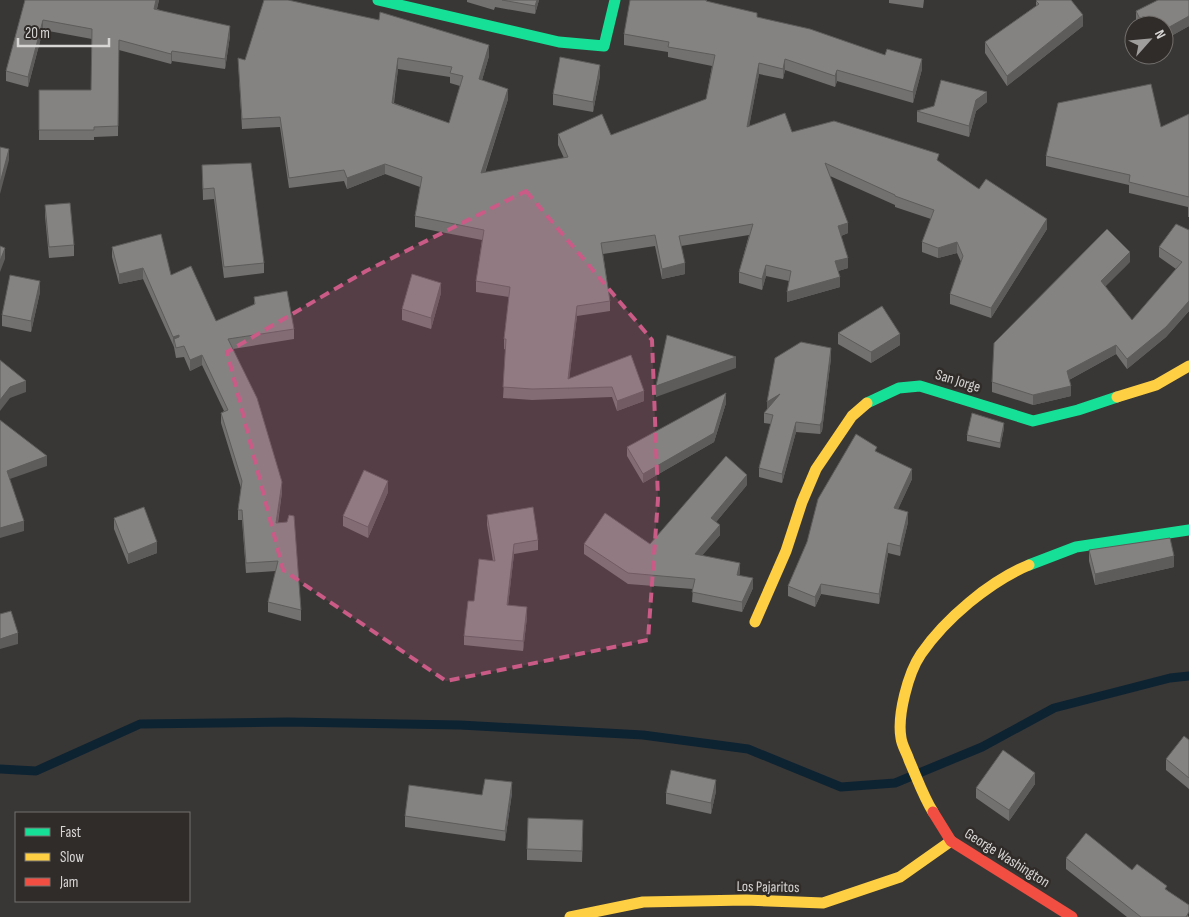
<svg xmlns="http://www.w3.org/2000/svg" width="1189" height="917" font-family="'Sofia Sans Condensed',sans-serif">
<rect width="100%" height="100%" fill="#393735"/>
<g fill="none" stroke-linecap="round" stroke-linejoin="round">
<!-- stream -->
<path stroke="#0e2332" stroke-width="9" d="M0,769L36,771L140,724L288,722L460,725L643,735L748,749L841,787L895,783L982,747L1054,708L1170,678L1189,676"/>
<!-- fast -->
<path stroke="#16e098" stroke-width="11" d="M378,0L559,42L604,46L615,0
M867,403L899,388L920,386L1033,421L1078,410L1117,397
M1029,565L1076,547L1189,530"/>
<!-- slow -->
<path stroke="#ffcf43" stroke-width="11" d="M1117,397L1156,385L1189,366
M755,622L786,551L802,502L816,469L852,416L867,403
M933,812C923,796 917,778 909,760C907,753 902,746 901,738C897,716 908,673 921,654C945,619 990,581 1029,565
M570,917L643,902L746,900L823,903L900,877L951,841"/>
<!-- jam -->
<path stroke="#f24e42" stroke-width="11" d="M933,812L951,841L1072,917"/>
</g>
<!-- wall -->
<path fill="#727170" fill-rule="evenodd" d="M25,0H159L157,9L230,36L225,69L172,61L171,64L119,50L118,136L94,137V140H39V90H91L92,39L43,30L28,87L6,81V71Z
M467,0H539L535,14L495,7L494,10L467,2Z
M707,0V1L922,69L913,103L837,81L835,87L785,70L783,79L759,74L749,126L792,132L939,162L979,189L1047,229L991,318L950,304V294L961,262L957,253L938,258L922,252V242L931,219L895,207V205L830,176L848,233L841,236L848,268L838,271L840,287L787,302L789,281L766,276L762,290L739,283V272L749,235L681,246L685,274L662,279L655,246L603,254L610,301V311L577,316L569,379L631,355L644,401L617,411L612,397L532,400L503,398L506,350L504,349V339L509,297L476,292V281L482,240L415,227V216L420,187L385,174L347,189L344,181L289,188L280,127L242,129L238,58L245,60L489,56L482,80L508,99L485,173L564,158L558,145V134L611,135L706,99L712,66L668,57V52L624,45V34ZM398,69L450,77V83L460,86L449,123L394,103Z
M889,0H924L923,8L889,3Z
M1189,0V26L1164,40V25H1138L1136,20V11Z
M1036,1L1083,26L1007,86L985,53V42L1036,6Z
M600,76L593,112L553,105V94Z
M987,102L976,111L969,137L917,122V111Z
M1189,114V217H1188V207L1129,193V185L1046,166V156L1161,127Z
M202,165L264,263V273L224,278L214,199L203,200Z
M45,205L74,245V256L49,258L45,216Z
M1189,230V311L1166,337L1127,369L1116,354L1069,380L1071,396L1033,405L992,392V382L1130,262L1105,286L1132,320L1176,269L1159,257V247Z
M112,247L171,275L216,321L254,305V297L294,329V339L233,349L282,492L278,523L301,610V621L268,612V602L276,571L246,573L242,520H238V510L241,488L221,423V413L224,411L202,365L190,371L184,357L176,358L174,347L143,279L119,284L112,257Z
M40,292L31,332L2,326V315Z
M441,293L431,329L402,320V309Z
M838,333L900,345L871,363L838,344Z
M831,358L822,431L820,434L796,432L782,483L759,477V468L771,424L764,423V413Z
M726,403L714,442L643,483L627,456V447Z
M1004,428L1000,448L967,441V435Z
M877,452L912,479L898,509L908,522L900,556L888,553L879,604L821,594L815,607L788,596V586L807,542Z
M747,485L716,522L720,535L702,555L740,573L739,575L753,588L742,612L692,602L693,589L628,584L584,554V544H650Z
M388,492L368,538L343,526V516Z
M487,515L538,540V550L514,554L508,605L527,617L523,651L464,645V636L474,601L493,561L487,525Z
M114,518L157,553L128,564L114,529Z
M1089,550L1174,567L1095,585L1089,561Z
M1189,740V789L1166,770V759Z
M1035,784L1009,821L976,798V788Z
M716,791L711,814L666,804V793Z
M512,793L505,841L405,827V816L482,795Z
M583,831L582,862L527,860V849Z
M1066,858L1132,870L1167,890L1189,917H1127L1066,869Z"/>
<!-- shaded-wall -->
<path fill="#5d5c5b" d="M156,0H159L154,19V9Z
M537,0H539L535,14V6Z
M1083,15V26L1007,86V76Z
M1189,16V26L1164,40V30Z
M43,20V30L28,87V77Z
M230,26V36L225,69V59Z
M489,45V56L479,90V79Z
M172,51V61L171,64V54Z
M398,58V69L392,113V103Z
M785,59V70L783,79V69Z
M922,59V69L913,103V92Z
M759,63V74L747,138V127Z
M600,65V76L593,112V102Z
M837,70V81L835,87V76Z
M508,89V99L481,184V173Z
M987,92V102L976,111L969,137V126L976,100Z
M9,149V160L0,194V183Z
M385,164V174L347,189V178Z
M1047,219V229L991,318V308Z
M848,223V233L838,237V226Z
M957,242V253L938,258V248Z
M5,248V259L0,272V261Z
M1130,252V262L1101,291V281Z
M848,258V268L835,272V261Z
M685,263V274L662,279V269Z
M766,265V276L762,290V279Z
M143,268V279L119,284V274Z
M840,277V287L787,302V292Z
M40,281V292L31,332V321Z
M441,283V293L431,329V318Z
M1189,301V311L1166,337L1127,369V359Z
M577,306V316L568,390V379Z
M900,334V345L871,363V352Z
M179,335V346L174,339L173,347V337Z
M1116,345V354L1067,381V371Z
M831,348V358L822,431L820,434V425Z
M202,355V365L190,371V360Z
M736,357V368L656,397V386Z
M26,381V392L10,398L0,411V400L10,387Z
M1071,386V396L1033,405V395Z
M644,391V401L617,411V401Z
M726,393V403L714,442L643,483V474Z
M780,394L767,411V402Z
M796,422V432L782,483V474Z
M1004,423V428L1000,448V443Z
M47,456V466L7,480V471Z
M912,469V479L894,518V508Z
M747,475V485L711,528V518Z
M388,481V492L368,538V527Z
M282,482V492L276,533V523Z
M908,512V522L900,556V546Z
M24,521V531L0,538V528Z
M720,525V535L695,564V554Z
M157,542V553L128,564V554Z
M888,543V553L879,604V594Z
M514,544V554L507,615V605Z
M1174,556V567L1095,585V574Z
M740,563V573L737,585V575Z
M753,578V588L742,612V602Z
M821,584V594L815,607V597Z
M527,607V617L523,651V641Z
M18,633V644L0,649V639Z
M1035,773V784L1009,821V810Z
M716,780V791L711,814V803Z
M512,782V793L505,841V831Z"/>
<!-- building -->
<path fill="#858382" stroke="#5d5c5b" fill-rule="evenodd" d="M25,0H156L154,9L230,26L225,59L172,51L171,54L119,40L118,126L94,127V130H39V90H91L92,29L43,20L28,77L6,71Z
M264,0H288L379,20L380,12L489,45L479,79L508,89L481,173L568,157L558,134L602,114L611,135L706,99L715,55L668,47L669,42L624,34L630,0H706V1L757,13V17L810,29L885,55L887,49L922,59L913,92L837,70L835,76L785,59L783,69L759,63L747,127L785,113L792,132L834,121L939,154L937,160L979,189L986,179L1047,219L991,308L950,294L963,256L957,242L938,248L922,242L934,210L895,196V195L825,163L848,223L838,226L848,258L835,261L840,277L787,292L791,271L766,265L762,279L739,272L753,224L679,236L685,263L662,269L655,235L601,243L610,301L577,306L568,379L631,355L644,391L617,401L612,387L532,389L503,387L506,339H504L510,287L476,281L484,230L415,216L422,177L385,164L347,178L344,170L289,178L280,117L242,119L238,58L245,60ZM398,58L452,67L450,73L463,76L449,123L392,103Z
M502,0H537L535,6Z
M1037,0H1071L1083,15L1007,76L985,42L1039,4L1036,1Z
M1158,0H1189V16L1164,30V25H1143L1136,11Z
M560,57L600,65L593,102L553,94Z
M941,80L987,92L976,100L969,126L917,111L934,106Z
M1151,84L1161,127L1189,114V197L1129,182L1130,175L1046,156L1058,103Z
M0,147L9,149L0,183Z
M251,163L264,263L224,267L214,188L203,189L202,165Z
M70,203L74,245L49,247L45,205Z
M1176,224L1189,230V301L1166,327L1127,359L1116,345L1067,371L1071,386L1033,395L992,382L994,343L1107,229L1130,252L1101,281L1132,320L1182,262L1159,247Z
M161,234L171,275L191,266L216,321L255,304L254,297L287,291L294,329L228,339L257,398L282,482L276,523L287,522L289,515L294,516L301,610L268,602L278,561L246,563L242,510H238L242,481L221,413L228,410L202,355L190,360L184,346L176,348L174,339L179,337V335L173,337L143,268L119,274L112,247Z
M0,246L5,248L0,261Z
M412,274L441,283L431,318L402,309Z
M10,275L40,281L31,321L2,315Z
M882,306L900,334L871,352L838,333Z
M667,335L736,357L656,386Z
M801,342L831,348L822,421L820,425L796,422L782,474L759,468L773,415L764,413L780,394L767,402L775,358Z
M0,360L26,381L10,387L0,400Z
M726,393L714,433L643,474L627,447Z
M972,413L1004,423L1000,443L967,435Z
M0,420L47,456L7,471L24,521L0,528Z
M856,434L877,447L875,451L912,469L894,508L908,512L900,546L888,543L879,594L821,584L815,597L788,586L807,542L818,499Z
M726,456L747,475L711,518L720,525L695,554L740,563L737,575L753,578L742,602L692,592L695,579L628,573L584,544L605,513L650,544Z
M364,470L388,481L368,527L343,516Z
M144,507L157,542L128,554L114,518Z
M533,507L538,540L514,544L507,605L527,607L523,641L464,636L468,601H474L479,559L495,561L487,515Z
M1170,538L1174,556L1095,574L1089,550Z
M11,611L18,633L0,639V614Z
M1184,736L1189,740V778L1166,759Z
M1003,750L1035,773L1009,810L976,788Z
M671,770L716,780L711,803L666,793Z
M485,779L512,782L505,831L405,816L409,785L482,795Z
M528,818L583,820L582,851L527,849Z
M1086,833L1132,870L1137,864L1167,886L1165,889L1189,905V912L1186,917H1141L1066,858Z"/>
<!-- marked area -->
<path fill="#ca5a86" fill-opacity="0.2" stroke="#ca5a86" stroke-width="4" stroke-dasharray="10 6" stroke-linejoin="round" d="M526,191L652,340L658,499L648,640L446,681L283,570L227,352L366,271Z"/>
<g text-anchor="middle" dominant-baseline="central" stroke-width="5" stroke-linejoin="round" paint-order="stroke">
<!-- street labels -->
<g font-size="15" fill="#d8d6d5" stroke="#302c2a">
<text transform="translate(958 381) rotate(17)">San Jorge</text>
<text transform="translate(1007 858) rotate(32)">George Washington</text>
<text transform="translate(768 887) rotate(1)">Los Pajaritos</text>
</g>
</g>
<!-- legend -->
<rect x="15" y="812" width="175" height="90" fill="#302c2a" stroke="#73706e"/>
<rect x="25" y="828" width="25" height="8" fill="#16e098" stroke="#73706e"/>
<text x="60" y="837" font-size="15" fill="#d8d6d5">Fast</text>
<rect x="25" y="853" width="25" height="8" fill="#ffcf43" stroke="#73706e"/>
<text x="60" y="862" font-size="15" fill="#d8d6d5">Slow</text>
<rect x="25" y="878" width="25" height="8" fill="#f24e42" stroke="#73706e"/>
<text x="60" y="887" font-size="15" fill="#d8d6d5">Jam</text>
<!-- north arrow -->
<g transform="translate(1149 40) rotate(63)"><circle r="24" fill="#302c2a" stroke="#73706e"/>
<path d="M0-4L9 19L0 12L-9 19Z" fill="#a09e9d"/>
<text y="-8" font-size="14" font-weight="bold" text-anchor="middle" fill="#d8d6d5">N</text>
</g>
<!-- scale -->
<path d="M18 38v8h91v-8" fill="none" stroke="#d8d6d5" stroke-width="2.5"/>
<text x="25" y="38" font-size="15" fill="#d8d6d5" stroke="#302c2a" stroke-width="4" paint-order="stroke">20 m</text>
</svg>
